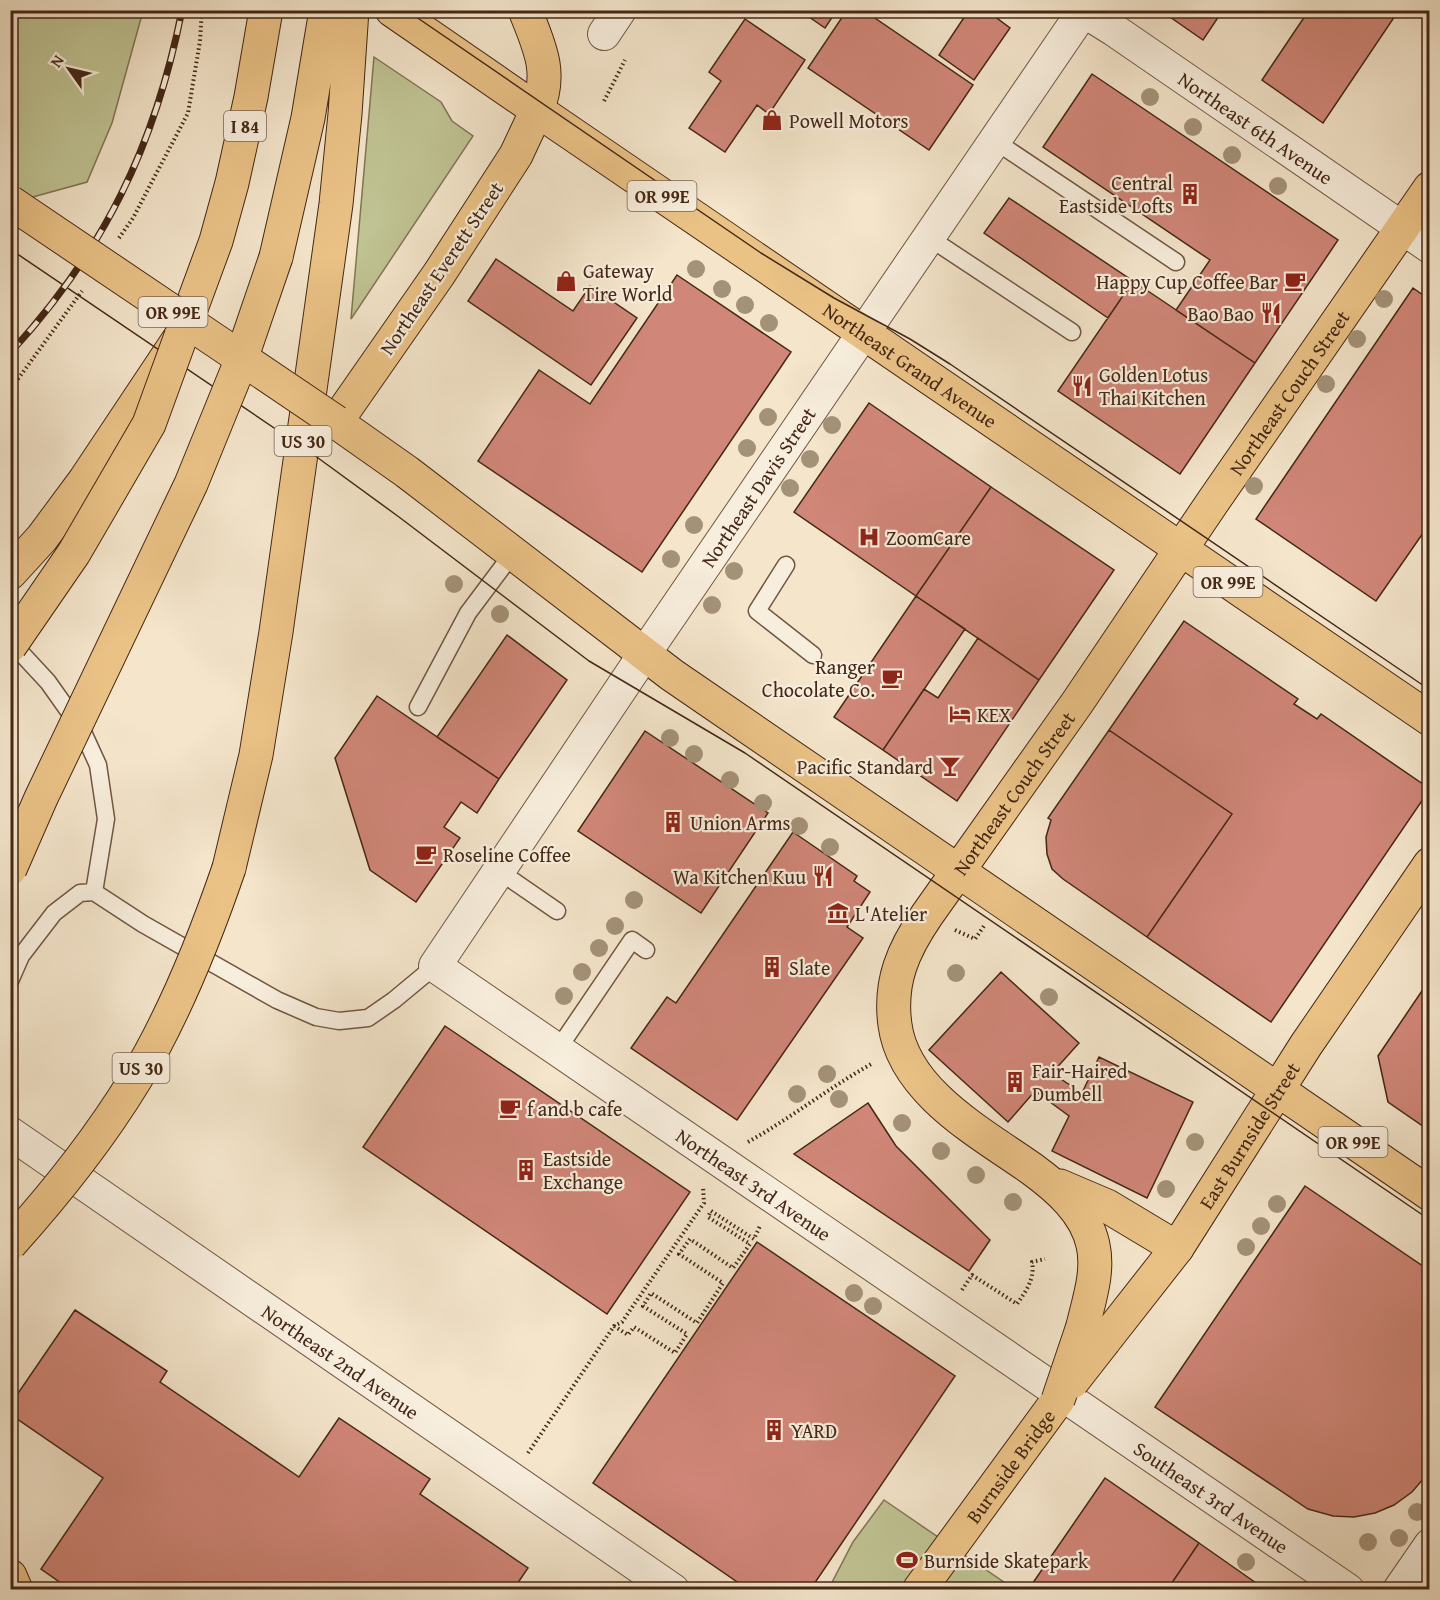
<svg xmlns="http://www.w3.org/2000/svg" width="1440" height="1600" font-family="'Gentium Book Plus',serif">
<rect width="100%" height="100%" fill="#f4e5cb"/>
<filter id="stains"><feTurbulence type="fractalNoise" baseFrequency=".00333" numOctaves="4"/><feColorMatrix values="0 0 0 0 .2 0 0 0 0 .09 0 0 0 0 .02 0 0 0 .5 -.17"/></filter>
<radialGradient id="worn" r=".72"><stop offset=".6" stop-color="#630" stop-opacity="0"/><stop offset="1" stop-color="#630" stop-opacity=".3"/></radialGradient>
<!-- green -->
<path fill="#c0c393" stroke="#827554" stroke-width="1.5" d="M11,11H143L112,123L87,182L11,203Z
M374,57L441,102L452,121L473,136L351,319Z
M884,1500L1014,1589L828,1590L853,1542Z"/>
<!-- building -->
<path fill="#d08678" stroke="#442715" stroke-width="1.5" d="M799,10H837L825,28Z
M847,10H863L973,85L929,150L808,68Z
M969,10H986L1010,28L974,80L939,55Z
M1160,10H1223L1203,40Z
M1309,10H1399L1323,123L1262,80Z
M745,19L805,60L769,114L757,105L725,152L689,128L721,81L709,72Z
M1092,74L1338,240L1255,363L1176,310L1210,260L1043,147Z
M1009,198L1133,281L1108,318L984,233Z
M496,259L573,311L590,286L637,318L591,385L468,301Z
M677,275L791,352L642,572L478,461L539,370L590,404Z
M1133,281L1255,363L1180,474L1058,391Z
M1413,288L1430,300V523L1376,601L1256,519Z
M869,403L991,487L916,596L794,512Z
M991,487L1114,570L1039,680L916,596Z
M916,596L965,629L883,750L834,717Z
M1184,621L1298,699L1294,704L1317,719L1321,714L1430,789L1271,1022L1147,937L1232,814L1109,730Z
M507,635L567,680L499,779L437,737Z
M978,638L1039,680L957,801L883,750L924,689L938,698Z
M377,696L499,779L477,813L461,802L444,827L460,838L416,902L370,870L335,758Z
M1109,730L1232,814L1147,937L1063,879L1052,869L1047,854L1046,837L1051,820L1048,818Z
M645,731L768,813L701,913L578,831Z
M793,832L857,876L854,881L870,892L847,927L863,938L737,1120L631,1048L667,997L676,1003Z
M1001,972L1079,1043L1052,1073L1082,1093L1099,1057L1193,1102L1147,1198L1052,1151L1069,1116L1035,1091L1008,1122L929,1050Z
M1430,979V1131L1388,1102L1378,1056Z
M445,1026L690,1192L607,1314L363,1147Z
M868,1103L896,1146L990,1240L969,1271L794,1154Z
M1305,1186L1430,1271V1471L1412,1492L1394,1505L1375,1513L1354,1517L1333,1516L1308,1509L1155,1407Z
M757,1242L955,1376L810,1590H749L593,1483Z
M75,1310L167,1371L160,1382L299,1477L339,1418L430,1479L420,1494L528,1568L513,1590H71L41,1569L103,1478L10,1414V1405Z
M1105,1478L1199,1543L1167,1590H1028Z
M1199,1543L1266,1590H1167Z"/>
<g fill="none" stroke-linecap="round" stroke-linejoin="round">
<defs>
<path id="service" d="M995,141L1176,262
M928,237L1072,332
M786,565L757,611L813,655
M10,641L48,682L82,730L98,765L106,819L94,892
M418,707L468,613L513,553
M499,871L557,911
M10,981L21,956L54,913L80,893L94,892L143,924L277,1000L316,1017L339,1021L368,1018L394,1000L435,966
M558,1049L632,940L646,950"/>
<g id="minor">
<path id="s1" d="M1082,10L1114,30L1430,247"/>
<path id="s2" d="M1084,10L645,653L435,966L1348,1590"/>
<path d="M604,34L620,10"/>
<path id="s3" d="M10,1133L673,1590"/>
<path d="M1399,1590L1430,1545"/>
</g>
<g id="primary">
<path d="M392,10L537,110L516,155L439,274L336,422L407,472L672,675L1430,1194"/>
<path d="M1060,1186L1107,1206L1177,1248"/>
<path id="s4" d="M1083,1326C1089,1300 1099,1272 1093,1245C1086,1212 1058,1188 1032,1169C981,1133 904,1092 895,1025C889,982 903,950 927,915L1077,703L1212,503L1430,188"/>
<path id="s5" d="M1104,1341L1177,1248L1306,1045L1430,864"/>
<path id="s6" d="M919,1590L1058,1400"/>
</g>
<g id="trunk">
<path id="s7" d="M537,110L1430,719"/>
</g>
<path id="motorway" d="M525,10C539,46 553,72 537,110
M276,257L308,118L326,10
M10,573L42,538L85,480L181,336L216,241L232,183L251,97L266,10
M229,868L256,755L276,632L336,204L345,114L352,10
M10,1576L16,1590"/>
</defs>
<!-- service casing -->
<use href="#service" stroke="#705642" stroke-width="19"/>
<!-- minor casing -->
<use href="#minor" stroke="#705642" stroke-width="34"/>
<!-- primary casing -->
<use href="#primary" stroke="#442715" stroke-width="35"/>
<!-- trunk casing -->
<use href="#trunk" stroke="#442715" stroke-width="35"/>
<!-- motorway casing -->
<use href="#motorway" stroke="#442715" stroke-width="35"/>
<!-- path -->
<path stroke="#442715" stroke-width="4" stroke-dasharray="1.5 3" stroke-linecap="butt" d="M604,101L625,60
M119,238L133,218L188,113L200,41L202,10
M10,390L82,291
M955,930L975,939L984,926
M748,1142C791,1118 830,1087 873,1063
M962,1290L972,1275L1017,1304C1026,1291 1035,1279 1032,1262L1045,1259
M614,1326L628,1335L634,1327L675,1353L687,1334L643,1306L651,1293L697,1323L723,1283L679,1254L690,1239L733,1268L750,1244L708,1217L711,1211L754,1239L760,1226
M528,1453L614,1326L622,1322L704,1203L703,1187"/>
<!-- service -->
<use href="#service" stroke="#f8eedd" stroke-width="16"/>
<!-- minor -->
<use href="#minor" stroke="#f8eedd" stroke-width="32"/>
<!-- primary -->
<use href="#primary" stroke="#eac286" stroke-width="33"/>
<!-- trunk -->
<use href="#trunk" stroke="#eac286" stroke-width="33"/>
<!-- motorway -->
<use href="#motorway" stroke="#eac286" stroke-width="33"/>
<!-- tram -->
<path stroke="#442715" stroke-width="1.5" d="M406,10L761,253L834,298L910,339L950,364L1430,690
M10,249L314,455L399,517L589,661L745,753L1430,1220"/>
<defs>
<path id="rail" d="M10,353C104,251 155,146 182,10"/>
</defs>
<!-- rail casing -->
<use href="#rail" stroke="#442715" stroke-width="7"/>
<!-- rail -->
<use href="#rail" stroke="#f8eedd" stroke-width="4.5" stroke-dasharray="14" stroke-linecap="butt"/>
<defs>
<path id="primary-bridge" d="M10,202L336,422
M1072,1382L1104,1341
M1058,1400L1083,1326"/>
<path id="motorway-bridge" d="M10,646L74,553L149,424L181,336
M10,869L41,798L191,484L237,371L276,257
M10,1244C56,1193 99,1139 135,1080C175,1014 204,941 229,868"/>
</defs>
<!-- primary-bridge casing -->
<use href="#primary-bridge" stroke="#442715" stroke-width="35" stroke-linecap="butt"/>
<!-- motorway-bridge casing -->
<use href="#motorway-bridge" stroke="#442715" stroke-width="35" stroke-linecap="butt"/>
<!-- primary-bridge -->
<use href="#primary-bridge" stroke="#eac286" stroke-width="33"/>
<!-- motorway-bridge -->
<use href="#motorway-bridge" stroke="#eac286" stroke-width="33"/>
</g>
<!-- trees -->
<g fill="#a49278">
<circle cx="1150" cy="97" r="9"/>
<circle cx="1193" cy="127" r="9"/>
<circle cx="1232" cy="155" r="9"/>
<circle cx="1278" cy="186" r="9"/>
<circle cx="696" cy="269" r="9"/>
<circle cx="722" cy="289" r="9"/>
<circle cx="1384" cy="299" r="9"/>
<circle cx="745" cy="305" r="9"/>
<circle cx="769" cy="323" r="9"/>
<circle cx="1357" cy="339" r="9"/>
<circle cx="1326" cy="384" r="9"/>
<circle cx="768" cy="417" r="9"/>
<circle cx="832" cy="425" r="9"/>
<circle cx="747" cy="448" r="9"/>
<circle cx="810" cy="459" r="9"/>
<circle cx="1254" cy="486" r="9"/>
<circle cx="790" cy="488" r="9"/>
<circle cx="694" cy="525" r="9"/>
<circle cx="671" cy="559" r="9"/>
<circle cx="734" cy="571" r="9"/>
<circle cx="454" cy="584" r="9"/>
<circle cx="712" cy="605" r="9"/>
<circle cx="500" cy="614" r="9"/>
<circle cx="670" cy="738" r="9"/>
<circle cx="694" cy="754" r="9"/>
<circle cx="730" cy="780" r="9"/>
<circle cx="763" cy="803" r="9"/>
<circle cx="799" cy="826" r="9"/>
<circle cx="830" cy="847" r="9"/>
<circle cx="634" cy="900" r="9"/>
<circle cx="615" cy="926" r="9"/>
<circle cx="599" cy="948" r="9"/>
<circle cx="582" cy="972" r="9"/>
<circle cx="956" cy="973" r="9"/>
<circle cx="564" cy="996" r="9"/>
<circle cx="1049" cy="997" r="9"/>
<circle cx="827" cy="1074" r="9"/>
<circle cx="797" cy="1094" r="9"/>
<circle cx="839" cy="1099" r="9"/>
<circle cx="902" cy="1123" r="9"/>
<circle cx="1195" cy="1142" r="9"/>
<circle cx="941" cy="1151" r="9"/>
<circle cx="976" cy="1175" r="9"/>
<circle cx="1166" cy="1189" r="9"/>
<circle cx="1013" cy="1202" r="9"/>
<circle cx="1277" cy="1204" r="9"/>
<circle cx="1261" cy="1226" r="9"/>
<circle cx="1246" cy="1247" r="9"/>
<circle cx="854" cy="1293" r="9"/>
<circle cx="873" cy="1306" r="9"/>
<circle cx="1417" cy="1512" r="9"/>
<circle cx="1399" cy="1538" r="9"/>
<circle cx="1368" cy="1542" r="9"/>
<circle cx="1246" cy="1562" r="9"/>
</g>
<!-- icons -->
<defs>
<symbol id="shop-bare" viewBox="-9 -9 18 18"><path d="M-5-2.5h2.3a2.7 3.5 0 0 1 5.4 0H5L5.5 6h-11ZM-1.5-2.5h3a1.5 2.3 0 0 0-3 0Z" fill="#8f2418" stroke="#f8eedd" stroke-width="2.5" paint-order="stroke"/></symbol>
<symbol id="building-bare" viewBox="-9 -9 18 18"><path d="M-4-6H4V6H1V3H-1V6H-4ZM-2.5-4.3h1.7v1.8h-1.7ZM.8-4.3h1.7v1.8H.8ZM-2.5-1h1.7V.8h-1.7ZM.8-1h1.7V.8H.8Z" fill="#8f2418" stroke="#f8eedd" stroke-width="2.5" paint-order="stroke"/></symbol>
<symbol id="cafe-bare" viewBox="-9 -9 18 18"><path d="M-5.5-4.5H6V0H3Q3 3.5 0 3.5H-2.5Q-5.5 3.5-5.5 0ZM3-3.2v2h1.7v-2ZM-6 4.5H4V6H-6Z" fill="#8f2418" stroke="#f8eedd" stroke-width="2.5" paint-order="stroke"/></symbol>
<symbol id="restaurant-bare" viewBox="-9 -9 18 18"><path d="M-5-6h1v4h1v-4h1v4h1v-4h1v5L-1.5 .5V6h-2V.5L-5-1ZM5-6V6H3V1.5H1.5Q1.5-4 5-6Z" fill="#8f2418" stroke="#f8eedd" stroke-width="2.5" paint-order="stroke"/></symbol>
<symbol id="hospital-bare" viewBox="-9 -9 18 18"><path d="M-5-5h3v3.5h4V-5h3V5h-3V1.5h-4V5h-3Z" fill="#8f2418" stroke="#f8eedd" stroke-width="2.5" paint-order="stroke"/></symbol>
<symbol id="hotel-bare" viewBox="-9 -9 18 18"><path d="M-6-4.5h1.5V1H6V5H4.5V3h-9V5H-6ZM-4 0a1.8 1.8 0 1 1 3.6 0ZM.5 0V-2.5h3Q6-2.5 6 0Z" fill="#8f2418" stroke="#f8eedd" stroke-width="2.5" paint-order="stroke"/></symbol>
<symbol id="bar-bare" viewBox="-9 -9 18 18"><path d="M-6-5H6L.8 .8V4.5H3.5V6h-7V4.5H-.8V.8Z" fill="#8f2418" stroke="#f8eedd" stroke-width="2.5" paint-order="stroke"/></symbol>
<symbol id="museum-bare" viewBox="-9 -9 18 18"><path d="M0-6L6-3V-2H-6V-3ZM-5-1h2V3h-2ZM-1-1h2V3h-2ZM3-1h2V3H3ZM-6 4H6V6H-6Z" fill="#8f2418" stroke="#f8eedd" stroke-width="2.5" paint-order="stroke"/></symbol>
<symbol id="stadium-bare" viewBox="-9 -9 18 18"><path d="M0-5a6.5 5 0 1 0 0 10a6.5 5 0 1 0 0-10ZM-3.5-1.8h7v3.6h-7Z" fill="#8f2418" stroke="#f8eedd" stroke-width="2.5" paint-order="stroke"/></symbol>
</defs>
<g fill-rule="evenodd">
<use href="#shop-bare" x="757" y="105" width="30" height="30"/>
<use href="#building-bare" x="1175" y="179" width="30" height="30"/>
<use href="#shop-bare" x="551" y="266" width="30" height="30"/>
<use href="#cafe-bare" x="1280" y="266" width="30" height="30"/>
<use href="#restaurant-bare" x="1256" y="298" width="30" height="30"/>
<use href="#restaurant-bare" x="1067" y="371" width="30" height="30"/>
<use href="#hospital-bare" x="854" y="522" width="30" height="30"/>
<use href="#cafe-bare" x="877" y="663" width="30" height="30"/>
<use href="#hotel-bare" x="945" y="699" width="30" height="30"/>
<use href="#bar-bare" x="935" y="751" width="30" height="30"/>
<use href="#building-bare" x="658" y="807" width="30" height="30"/>
<use href="#cafe-bare" x="411" y="839" width="30" height="30"/>
<use href="#restaurant-bare" x="808" y="861" width="30" height="30"/>
<use href="#museum-bare" x="823" y="898" width="30" height="30"/>
<use href="#building-bare" x="757" y="952" width="30" height="30"/>
<use href="#building-bare" x="1000" y="1067" width="30" height="30"/>
<use href="#cafe-bare" x="495" y="1093" width="30" height="30"/>
<use href="#building-bare" x="511" y="1155" width="30" height="30"/>
<use href="#building-bare" x="759" y="1415" width="30" height="30"/>
<use href="#stadium-bare" x="892" y="1545" width="30" height="30"/>
</g>
<g text-anchor="middle" dominant-baseline="central" stroke-width="4.5" stroke-linejoin="round" paint-order="stroke">
<!-- shield labels -->
<g fill="#f8eedd" stroke="#7a6351" stroke-width="1.5">
<rect x="224" y="111" width="42" height="30" rx="4.5"/>
<rect x="627.5" y="181" width="69" height="30" rx="4.5"/>
<rect x="138.5" y="297" width="69" height="30" rx="4.5"/>
<rect x="274.5" y="426" width="57" height="30" rx="4.5"/>
<rect x="1193.5" y="567" width="69" height="30" rx="4.5"/>
<rect x="112.5" y="1053" width="57" height="30" rx="4.5"/>
<rect x="1318.5" y="1127" width="69" height="30" rx="4.5"/>
</g>
<g font-size="18" font-weight="bold" fill="#442715">
<text x="245" y="126">I 84</text>
<text x="662" y="196">OR 99E</text>
<text x="173" y="312">OR 99E</text>
<text x="303" y="441">US 30</text>
<text x="1228" y="582">OR 99E</text>
<text x="141" y="1068">US 30</text>
<text x="1353" y="1142">OR 99E</text>
</g>
<!-- poi labels -->
<g font-size="20" fill="#442715" stroke="#f8eedd" text-anchor="start">
<text x="789" y="120">Powell Motors</text>
<text x="1173" y="182" text-anchor="end">Central<tspan x="1173" dy="23">Eastside Lofts</tspan></text>
<text x="583" y="270">Gateway<tspan x="583" dy="23">Tire World</tspan></text>
<text x="1278" y="281" text-anchor="end">Happy Cup Coffee Bar</text>
<text x="1254" y="313" text-anchor="end">Bao Bao</text>
<text x="1099" y="374">Golden Lotus<tspan x="1099" dy="23">Thai Kitchen</tspan></text>
<text x="886" y="537">ZoomCare</text>
<text x="875" y="666" text-anchor="end">Ranger<tspan x="875" dy="23">Chocolate Co.</tspan></text>
<text x="977" y="714">KEX</text>
<text x="933" y="766" text-anchor="end">Pacific Standard</text>
<text x="690" y="822">Union Arms</text>
<text x="443" y="854">Roseline Coffee</text>
<text x="806" y="876" text-anchor="end">Wa Kitchen Kuu</text>
<text x="855" y="913">L'Atelier</text>
<text x="789" y="967">Slate</text>
<text x="1032" y="1070">Fair-Haired<tspan x="1032" dy="23">Dumbell</tspan></text>
<text x="527" y="1108">f and b cafe</text>
<text x="543" y="1158">Eastside<tspan x="543" dy="23">Exchange</tspan></text>
<text x="791" y="1430">YARD</text>
<text x="924" y="1560">Burnside Skatepark</text>
</g>
<!-- street labels -->
<g font-size="20" fill="#442715" stroke="#f8eedd">
<text stroke="none"><textPath href="#s1" startOffset="210">Northeast 6th Avenue</textPath></text>
<text transform="translate(441 268) rotate(-56)">Northeast Everett Street</text>
<text stroke="none"><textPath href="#s7" startOffset="452">Northeast Grand Avenue</textPath></text>
<text stroke="none"><textPath href="#s4" startOffset="1140">Northeast Couch Street</textPath></text>
<text transform="translate(758 487) rotate(-56)">Northeast Davis Street</text>
<text stroke="none"><textPath href="#s4" startOffset="654">Northeast Couch Street</textPath></text>
<text stroke="none"><textPath href="#s5" startOffset="252">East Burnside Street</textPath></text>
<text stroke="none"><textPath href="#s2" startOffset="1542">Northeast 3rd Avenue</textPath></text>
<text stroke="none"><textPath href="#s3" startOffset="402">Northeast 2nd Avenue</textPath></text>
<text stroke="none"><textPath href="#s6" startOffset="154">Burnside Bridge</textPath></text>
<text stroke="none"><textPath href="#s2" startOffset="2096">Southeast 3rd Avenue</textPath></text>
</g>
</g>
<!-- margin -->
<rect width="1440" height="1600" fill="none" stroke="#f4e5cb" stroke-width="36"/>
<rect x="12" y="12" width="1416" height="1576" fill="none" stroke="#442715" stroke-width="3"/>
<rect x="18" y="18" width="1404" height="1564" fill="none" stroke="#442715" stroke-width="1.5"/>
<!-- north arrow -->
<g transform="translate(69 69) rotate(304)" stroke="#f8eedd" stroke-width="4.5" paint-order="stroke">
<path d="M0-4.5L10 22L0 15L-10 22Z" fill="#442715"/>
<text y="-9" font-size="16" font-weight="bold" text-anchor="middle" fill="#442715">N</text>
</g>
<rect width="100%" height="100%" filter="url(#stains)"/>
<rect width="100%" height="100%" fill="url(#worn)"/>
</svg>
